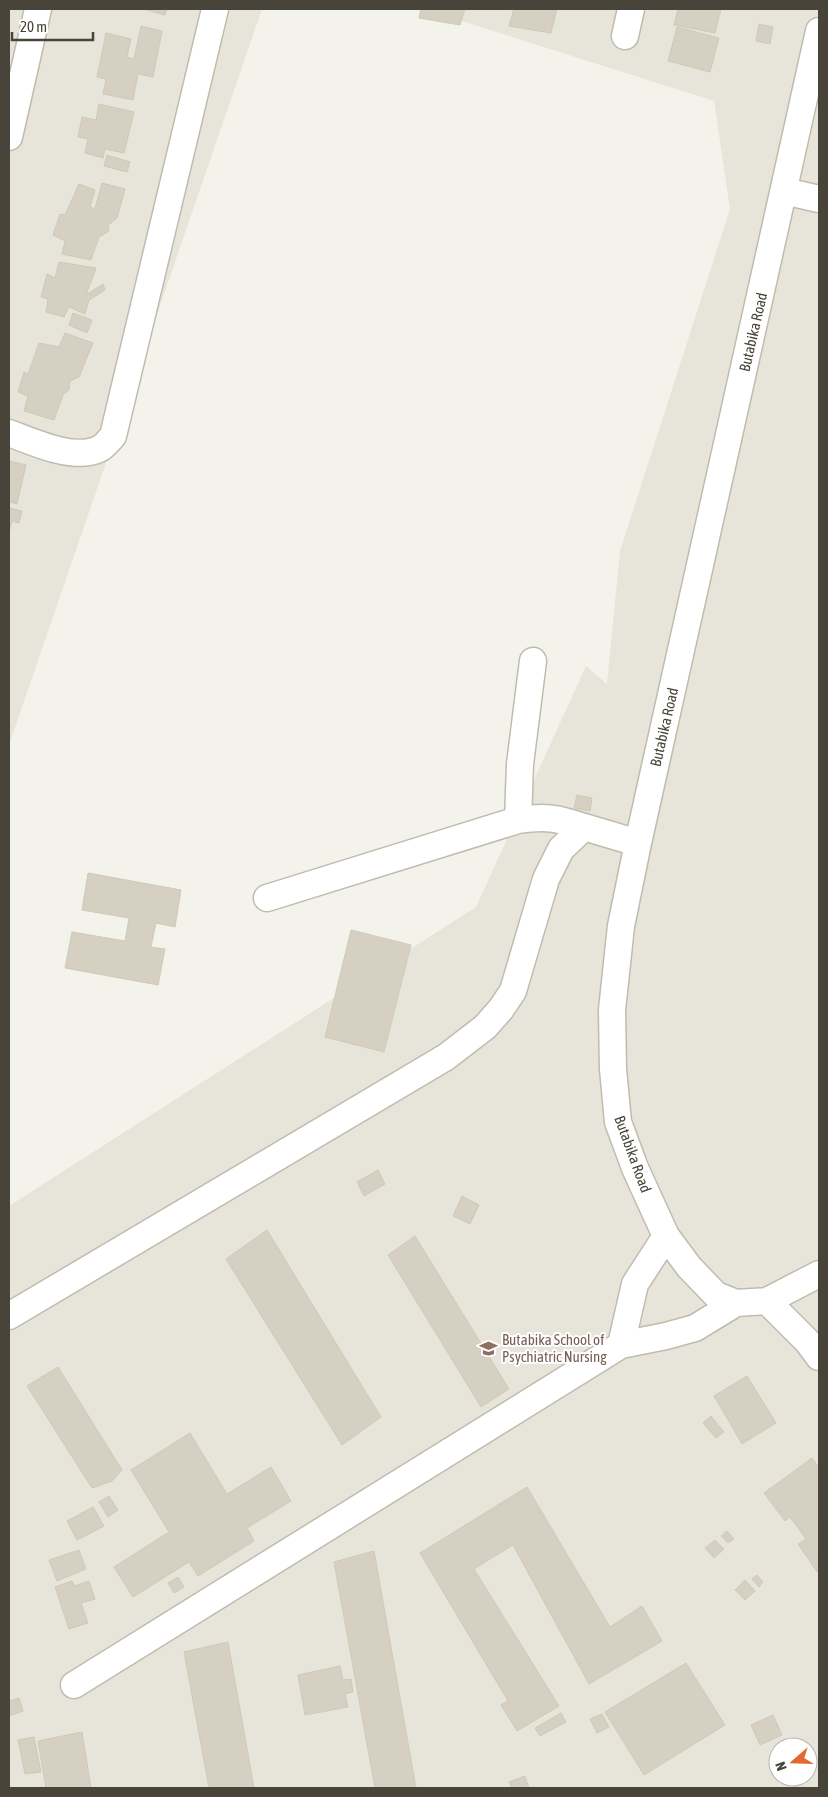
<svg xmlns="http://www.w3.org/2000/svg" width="828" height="1797" font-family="'Asap Condensed',sans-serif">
<rect width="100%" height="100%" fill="#f4f3eb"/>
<!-- residential -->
<path fill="#e7e5da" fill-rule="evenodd" d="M9,9H262L9,745Z
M424,9H819V1788H9V1206L476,907L586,666L607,684L620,551L730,209L714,101ZM778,1747H808V1777H778Z"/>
<!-- building -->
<path fill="#d5d0c2" stroke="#cfc9b6" d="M143,9H167L165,15Z
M421,9H465L460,25L419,18Z
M514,9H557L551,33L509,26Z
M678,9H721L715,33L674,25Z
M759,24L773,27L770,44L756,41Z
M141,26L162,31L153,77L138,74L133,100L103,94L106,79L97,77L106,33L131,39L127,57L134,59Z
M677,27L719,38L710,72L668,61Z
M99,104L134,112L124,153L105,149L103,158L85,153L88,139L78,137L82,117L96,120Z
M107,155L130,162L127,172L104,166Z
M102,183L125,189L117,218L108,225L109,231L99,237L91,260L62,254L65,241L53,235L60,214L65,215L79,184L95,190L90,207L95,209Z
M59,262L96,268L86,295L103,284L105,290L89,300L85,314L69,307L64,317L46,312L48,299L41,297L47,274L55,278Z
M73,313L92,320L87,333L69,325Z
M65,333L93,343L79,377L70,381L69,390L63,395L54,420L24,411L28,396L18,392L24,372L28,374L39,343L59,347Z
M9,461L26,465L17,504L9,502Z
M9,508L22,511L19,523L12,521L9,533Z
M577,795L592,798L590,811L574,808Z
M88,873L181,890L175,927L156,923L151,947L165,949L158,985L65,968L72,932L125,941L129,918L82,910Z
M351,930L411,945L384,1052L325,1037Z
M378,1170L385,1184L364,1196L357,1182Z
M462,1196L479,1205L470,1224L453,1216Z
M267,1230L381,1417L342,1445L226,1259Z
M415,1236L509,1389L481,1407L388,1255Z
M58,1367L122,1470L112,1481L92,1488L27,1386Z
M747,1376L776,1423L742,1444L714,1396Z
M711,1416L724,1432L716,1438L703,1423Z
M190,1433L227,1494L271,1467L291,1501L247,1528L254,1541L198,1576L189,1562L133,1597L114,1567L169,1532L131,1470Z
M812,1458L819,1468L818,1573L798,1544L806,1539L790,1517L785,1521L764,1493Z
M527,1487L610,1627L642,1606L662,1641L589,1684L513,1545L474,1569L559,1706L517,1731L501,1705L508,1701L420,1553Z
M109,1496L118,1510L108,1517L99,1502Z
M93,1507L104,1526L77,1540L67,1521Z
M727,1531L734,1539L728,1543L721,1536Z
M715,1540L724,1549L714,1558L705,1548Z
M79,1550L86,1569L57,1581L49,1560Z
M374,1551L416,1788H375L334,1562Z
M757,1575L763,1582L759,1587L752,1579Z
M178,1577L184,1587L174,1593L168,1583Z
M745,1580L755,1591L745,1600L735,1590Z
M72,1581L74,1586L89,1581L95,1599L81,1603L88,1623L69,1629L55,1587Z
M228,1642L254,1788H209L184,1652Z
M686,1663L725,1725L644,1775L605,1712Z
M340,1666L343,1680L351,1679L353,1692L345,1694L348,1707L305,1715L298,1675Z
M19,1698L23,1711L9,1716V1701Z
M561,1713L566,1722L540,1736L535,1728Z
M602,1714L609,1727L597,1733L590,1719Z
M773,1715L782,1735L760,1745L751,1725Z
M82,1732L91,1788H46L38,1741Z
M34,1737L41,1772L25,1774L18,1740Z
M525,1776L529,1788H512L509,1782Z"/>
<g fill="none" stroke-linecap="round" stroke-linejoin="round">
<defs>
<path id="minor" d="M819,31L638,843L621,926L612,1010L613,1069L618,1122L635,1168L666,1236L689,1267L716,1295L736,1303L767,1301L819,1274
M625,36L631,9
M9,137L38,9
M784,191L819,199
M9,433C33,442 74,461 99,449C104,447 109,440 113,436L215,9
M518,820L520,764L533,661
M267,898L518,820C547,816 557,818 584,827
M767,1301L807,1341L819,1357
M9,1316L446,1057L485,1027L501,1009L513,991L546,879L561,849L584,827L638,843
M621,1345L635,1284L666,1236
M74,1685L621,1345L666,1336L695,1328L736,1303"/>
</defs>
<!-- minor casing -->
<use href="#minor" stroke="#bfbcaf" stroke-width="29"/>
<!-- minor -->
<use href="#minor" stroke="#fff" stroke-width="26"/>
</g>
<!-- icons -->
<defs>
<symbol id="school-bare" viewBox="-9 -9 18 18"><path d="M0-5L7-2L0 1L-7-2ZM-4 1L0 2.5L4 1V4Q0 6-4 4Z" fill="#8d6e63" stroke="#fff" stroke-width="2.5" paint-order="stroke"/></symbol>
</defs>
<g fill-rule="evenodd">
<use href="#school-bare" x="476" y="1336" width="25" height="25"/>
</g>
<g text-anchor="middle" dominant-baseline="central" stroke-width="4" stroke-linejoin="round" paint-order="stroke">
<!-- street labels -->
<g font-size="15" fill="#48443a" stroke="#fff">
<text transform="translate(753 332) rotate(-77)">Butabika Road</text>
<text transform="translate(664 727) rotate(-77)">Butabika Road</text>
<text transform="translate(633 1154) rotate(70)">Butabika Road</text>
</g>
<!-- education labels -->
<g font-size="15" fill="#785e54" stroke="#fff" text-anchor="start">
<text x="502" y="1339">Butabika School of<tspan x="502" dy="17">Psychiatric Nursing</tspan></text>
</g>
</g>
<!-- border -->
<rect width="828" height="1797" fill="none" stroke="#48443a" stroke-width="20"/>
<!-- north arrow -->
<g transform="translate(793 1762) rotate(250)"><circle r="24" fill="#ffffff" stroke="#b6b4b0"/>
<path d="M0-4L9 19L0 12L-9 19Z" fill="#e56832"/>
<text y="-8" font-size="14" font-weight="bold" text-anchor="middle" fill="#48443a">N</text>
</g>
<!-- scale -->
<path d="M12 32v8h81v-8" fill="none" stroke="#48443a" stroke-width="2.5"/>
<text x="20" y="32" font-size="15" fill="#48443a" stroke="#ffffff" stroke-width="4" paint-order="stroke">20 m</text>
</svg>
